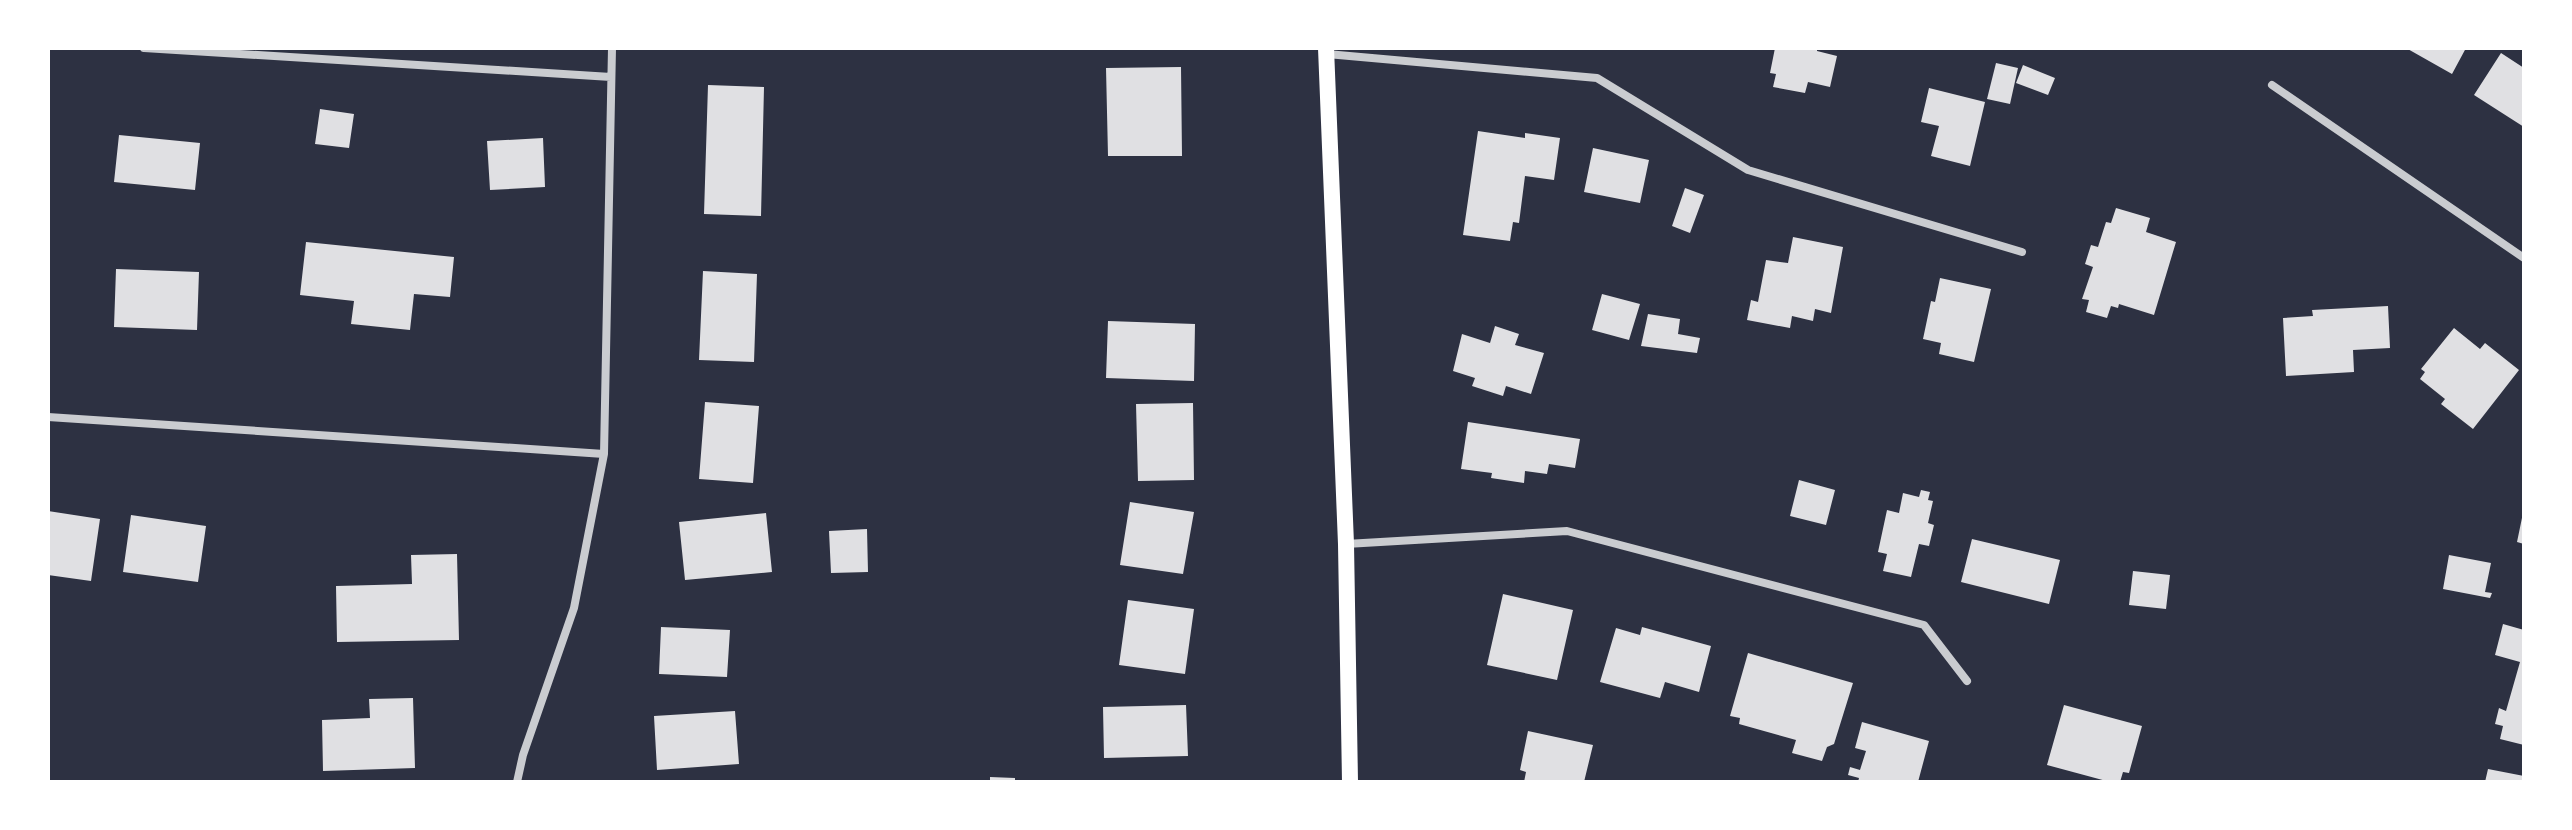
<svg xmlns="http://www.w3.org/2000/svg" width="2572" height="830" font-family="Inter,sans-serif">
<rect width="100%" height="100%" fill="#2d3142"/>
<!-- building -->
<path fill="#e0e0e3" d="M1775,48H1817V51L1837,56L1830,87L1808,82L1805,93L1773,87L1776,74L1770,73Z
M2406,48H2466L2452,74Z
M2501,53L2524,68V127L2474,95Z
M1996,63L2018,68L2010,104L1987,99Z
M2023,65L2055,78L2048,95L2016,83Z
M1181,67L1182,156H1108L1106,68Z
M708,85L764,87L761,216L704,214Z
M1929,88L1985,102L1970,166L1931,156L1939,126L1921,122Z
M320,109L354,114L349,148L315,144Z
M1478,131L1525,138V133L1560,138L1554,180L1525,176L1519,223L1513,222L1510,241L1463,235Z
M119,135L200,143L195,190L114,182Z
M543,138L545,187L490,190L487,141Z
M1593,148L1649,160L1640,203L1584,192Z
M1685,188L1704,195L1690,233L1672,226Z
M2116,208L2150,218L2146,232L2176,242L2154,315L2119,304L2118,308L2111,306L2107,318L2086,312L2089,300L2082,299L2093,267L2085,264L2091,245L2098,247L2106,222L2111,223Z
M1793,237L1843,247L1831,313L1815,309L1813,321L1792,316L1790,328L1747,320L1751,300L1758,302L1766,260L1788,263Z
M306,242L454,257L450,297L414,294L410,330L351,324L354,301L300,295Z
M116,269L199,272L197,330L114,327Z
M703,271L757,274L754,362L699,360Z
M1940,278L1991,289L1974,362L1939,354L1941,343L1923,339L1931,301L1935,302Z
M1602,294L1640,304L1629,340L1592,330Z
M2388,306L2390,348L2353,350L2354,372L2286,376L2283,318L2313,316L2312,310Z
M1648,314L1680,319L1678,334L1700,338L1697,353L1641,346Z
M1108,321L1195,324L1194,381L1106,378Z
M1495,326L1519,334L1515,345L1544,353L1531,394L1506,386L1503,396L1472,386L1475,378L1453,371L1462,334L1490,343Z
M2454,328L2480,349L2485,343L2519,370L2473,429L2441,404L2445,399L2420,379L2425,372L2421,369Z
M705,402L759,406L753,483L699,479Z
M1193,403L1194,480L1138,481L1136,404Z
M1468,422L1580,439L1575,468L1549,464L1547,474L1525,471L1524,483L1491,478L1492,473L1461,469Z
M1799,480L1835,490L1826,525L1790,516Z
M1921,490L1930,492L1928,500L1933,501L1928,523L1934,525L1929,546L1919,544L1911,577L1883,571L1887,554L1878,552L1887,510L1899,513L1903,493L1919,497Z
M1130,502L1194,512L1183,574L1120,565Z
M48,511L100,519L91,581L48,575Z
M766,513L772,572L685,580L679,522Z
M2523,513H2524V544L2517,542Z
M131,515L206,526L198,582L123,572Z
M867,529L868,572L831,573L829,531Z
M1972,539L2060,560L2049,604L1961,582Z
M457,554L459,640L337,642L336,586L412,584L411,555Z
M2449,555L2491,563L2485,592L2492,593L2490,598L2443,589Z
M2133,571L2170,575L2166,609L2129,605Z
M1503,594L1573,610L1557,680L1487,665Z
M1128,600L1194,609L1185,674L1119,665Z
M2503,624L2524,630V745L2500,739L2503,726L2495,724L2499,708L2506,711L2520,662L2495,655Z
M661,627L730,630L727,677L659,674Z
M1642,627L1711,646L1699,692L1665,682L1660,698L1600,682L1616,628L1640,635Z
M1748,653L1853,683L1834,744L1827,747L1822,761L1792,753L1796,740L1739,724L1740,718L1730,716Z
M413,698L415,768L323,771L322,720L370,718L369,699Z
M1186,705L1188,756L1104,758L1103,707Z
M2064,705L2142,726L2129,773L2123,772L2120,782H2110L2047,765Z
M735,711L739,764L657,770L654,716Z
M1862,722L1929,741L1918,782H1858L1859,778L1848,775L1850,767L1860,770L1866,751L1855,748Z
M1528,731L1593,745L1584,782H1524L1526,772L1520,770Z
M2488,769L2524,776V782H2485Z
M990,777L1015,778V782H990Z"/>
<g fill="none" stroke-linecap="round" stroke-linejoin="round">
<!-- minor -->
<path stroke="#caccd0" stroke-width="8" d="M144,48L611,77
M1327,54L1597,78L1748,170L2022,252
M2272,85L2524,258
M48,417L604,454
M1346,544L1567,531L1924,625L1967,681
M517,782L523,755L574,608L604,454L612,48"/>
<!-- secondary -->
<path stroke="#fff" stroke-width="16" d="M1326,48L1346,544L1350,782"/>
</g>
<!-- border -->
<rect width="2572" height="830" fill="none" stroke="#ffffff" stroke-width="100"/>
</svg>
